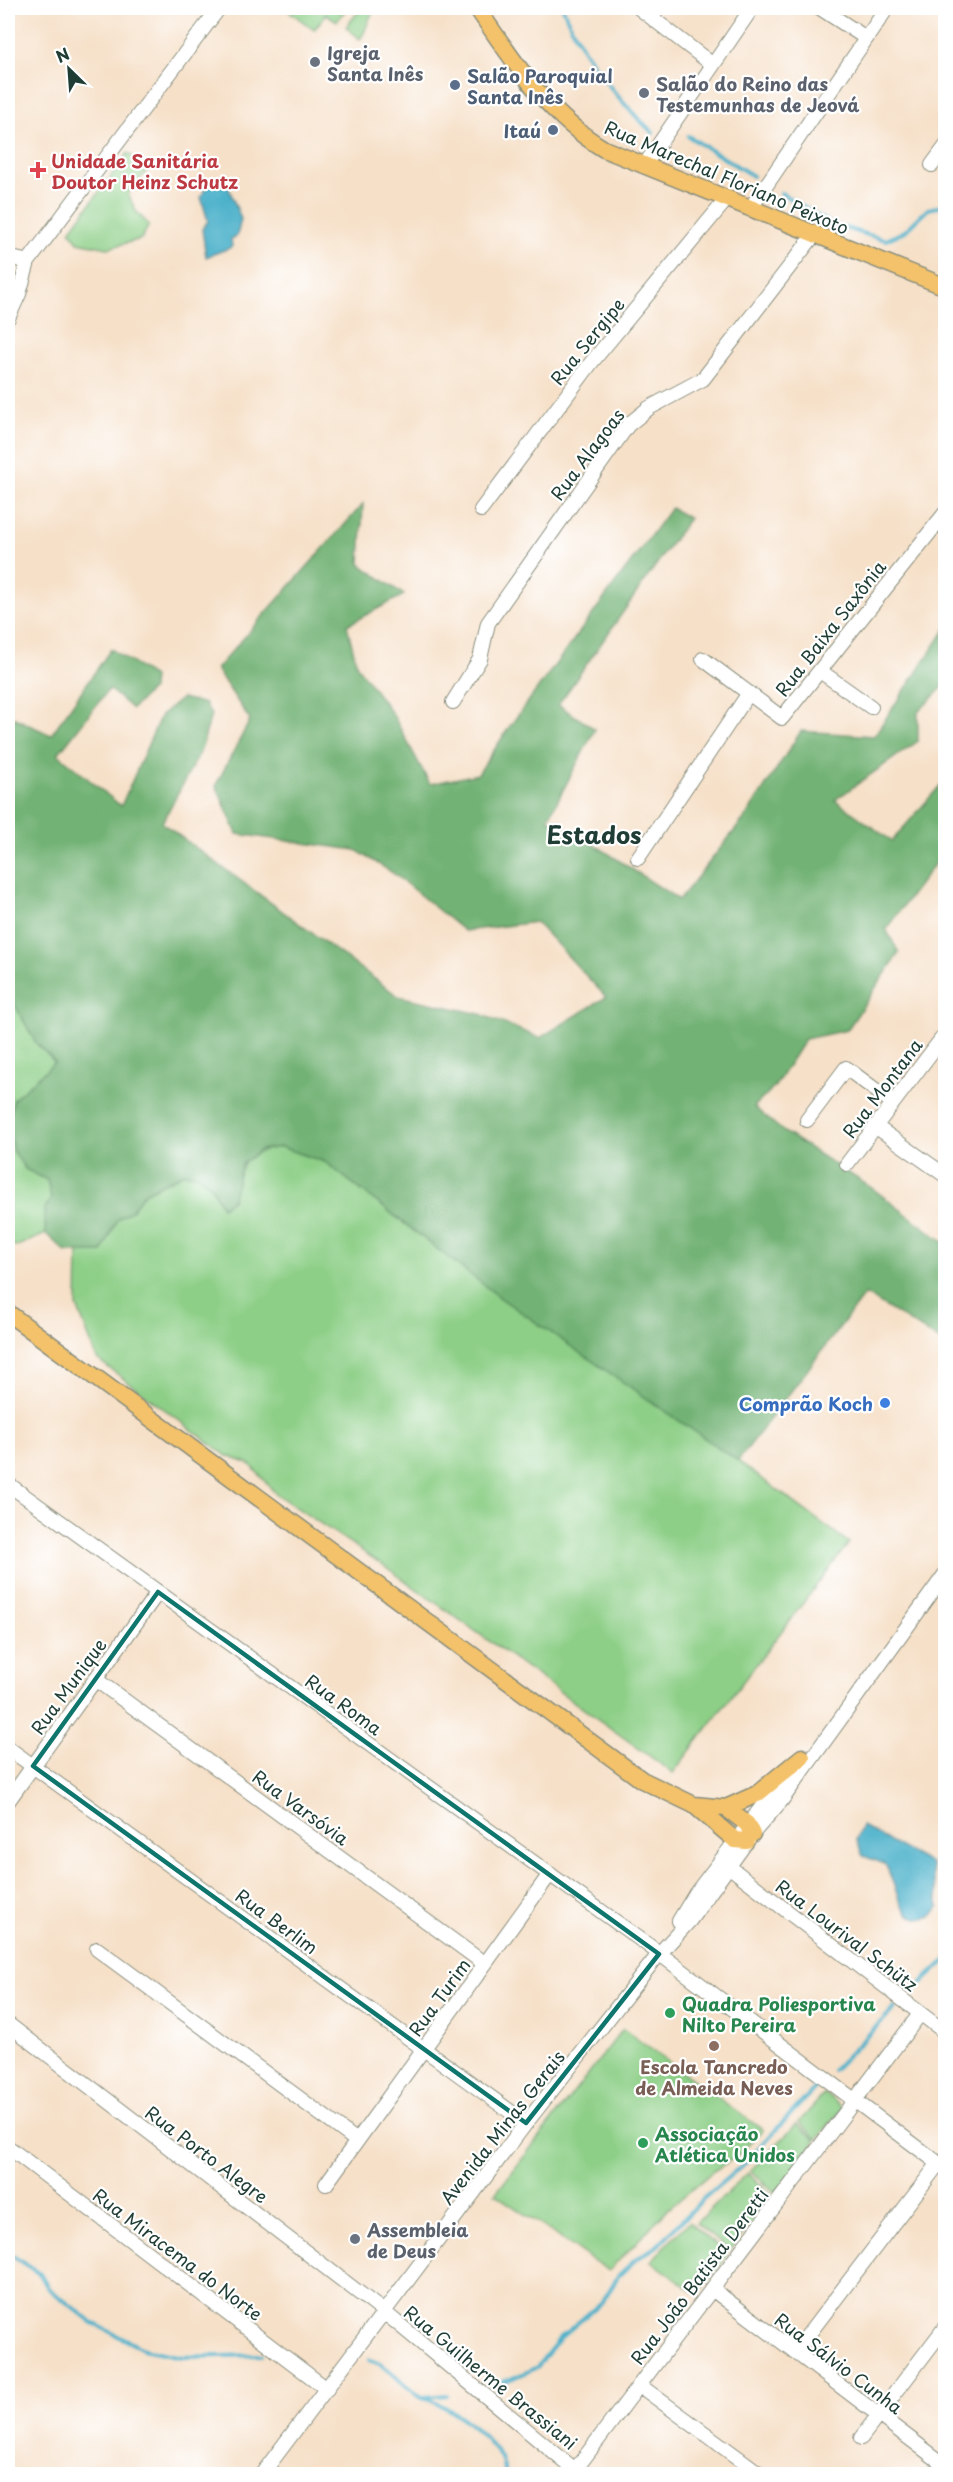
<svg xmlns="http://www.w3.org/2000/svg" width="953" height="2482" font-family="'Playpen Sans',sans-serif">
<rect width="100%" height="100%" fill="#fff"/>
<filter id="ink" filterUnits="userSpaceOnUse"><feTurbulence type="fractalNoise" baseFrequency=".0167" numOctaves="2"/><feDisplacementMap in="SourceGraphic" scale="12" xChannelSelector="R" yChannelSelector="G"/><feConvolveMatrix kernelMatrix="1 2 1 2 8 2 1 2 1" color-interpolation-filters="sRGB"/></filter>
<filter id="wash" filterUnits="userSpaceOnUse"><feTurbulence type="fractalNoise" baseFrequency=".008" numOctaves="4" result="noise"/><feDisplacementMap in="SourceGraphic" scale="24" xChannelSelector="R" yChannelSelector="G"/><feGaussianBlur stdDeviation="1.35" result="paint"/><feColorMatrix in="noise" values="0 0 0 0 0 0 0 0 0 0 0 0 0 0 0 0 0 1.4 0 .05"/><feComposite in="paint" operator="in"/></filter>
<g filter="url(#wash)">
<rect width="100%" height="100%" fill="#f6e0c8"/>
<!-- green -->
<path fill="#8dcf87" stroke="#56865e" stroke-width="1.5" d="M285,8H347L337,21L326,14L314,30Z
M361,8H380C366,14 369,29 360,39L346,27Z
M128,153L149,168L128,194L136,211L149,225L141,239L108,248L78,242L70,231Z
M8,992L36,1043L55,1062L14,1099L8,1123L12,1149L25,1169L47,1180L51,1198L44,1211L46,1234L17,1246L8,1245Z
M281,1147L325,1162L502,1299L738,1461L849,1543L673,1773L386,1567L276,1494L250,1464L227,1456L97,1359L77,1306L78,1251L102,1252L117,1220L132,1210L144,1193L184,1173L198,1175L211,1186L222,1207L232,1200C241,1166 241,1152 281,1147Z
M623,2029L763,2130L739,2155L712,2172L666,2211L609,2271L495,2194Z
M825,2093L843,2108L817,2139L799,2122Z
M797,2124L816,2140L776,2193L750,2171Z
M748,2173L773,2196L730,2251L696,2223Z
M689,2222L728,2255L698,2295L651,2261Z"/>
<!-- forest -->
<path fill="#72b274" stroke="#487854" stroke-width="1.5" d="M363,504L360,564L404,595L347,625L357,666L393,715L430,784L478,774L510,726L671,508L689,518L558,705L595,729L548,819L583,837L679,900L747,815L801,731L874,736L945,630V685L918,712V741L835,800L892,841L945,780V850L886,929L899,953L847,1030L805,1039L775,1086L754,1107L784,1132L872,1188L945,1243V1344L865,1294L738,1461L502,1299L325,1162L281,1147L261,1150L242,1164L232,1200L222,1207L211,1186L198,1175L184,1173L144,1193L132,1210L117,1220L102,1252H66L46,1234L44,1211L51,1198L47,1180L25,1169L12,1149L8,1123L14,1099L55,1062L36,1043L8,992V715L51,735L111,649L153,677L152,689L132,709L109,689L58,754L121,806L161,715L182,698L205,704L211,715L201,750L162,823L398,996L480,1014L540,1038L606,997L536,922L464,931L393,873L356,850L237,834L216,785L250,720L216,669Z"/>
<!-- water -->
<path fill="#4bb1ca" stroke="#35777f" stroke-width="1.5" d="M209,181L228,186L241,219L237,236L231,239L232,247L206,257L202,229L208,221L201,197Z
M862,1826L931,1864L939,1907L933,1915C899,1931 897,1883 885,1864L863,1856L856,1839Z"/>
<g fill="none" stroke-linecap="round" stroke-linejoin="round">
<!-- stream -->
<path stroke="#4bb1ca" stroke-width="4" d="M563,8C582,57 615,97 653,133
M688,136L753,176
M781,193L831,224L886,240L905,231L928,209L946,205
M914,1990L946,1960
M833,2070L895,2008
M8,2253L40,2274L48,2288L93,2323L143,2349L182,2357L261,2355
M369,2360C390,2365 399,2383 417,2394C426,2400 437,2402 446,2408C465,2418 507,2451 504,2474
M498,2383L514,2378L537,2367L560,2338L603,2301L618,2276L635,2260L657,2246L704,2198L745,2163L816,2087
M424,2397L447,2395"/>
</g>
</g>
<g filter="url(#ink)">
<g fill="none" stroke-linecap="round" stroke-linejoin="round">
<defs>
<path id="minor" d="M639,8L713,65
M820,8L866,38
M932,165L946,146
M644,166L752,8
M750,209L887,8
M8,257L28,262
M8,318L19,294L28,262L219,8
M481,510L591,363L726,200
M703,659L782,718L946,512
M820,671L871,707
M453,702L480,659L488,623L628,425L649,408L703,379L814,235
M638,858L749,693
M807,1120L846,1068L893,1103
M875,1126L946,1176
M847,1164L946,1033
M8,1484L648,1945L946,2169
M95,1679L485,1964
M8,1748L526,2123
M8,1801L158,1592
M727,1865L946,2033
M679,1921L696,1893L783,1779
M97,1949L357,2141
M8,2024L384,2312L575,2470
M8,2147L327,2389
M326,2184L550,1874
M712,2289L946,2466
M795,2352L939,2163
M639,2385L760,2474
M861,2438L946,2326
M262,2474L526,2123L659,1954L690,1920L752,1834L781,1801L946,1573
M572,2474L920,2014"/>
<path id="major" d="M477,8C514,62 546,114 604,149L946,287
M8,1313L642,1780L694,1805L735,1840L746,1841
M694,1805L726,1808L757,1794L802,1757
M726,1808L747,1824L752,1834"/>
</defs>
<!-- minor casing -->
<use href="#minor" stroke="#8a8e7e" stroke-width="16"/>
<!-- major casing -->
<use href="#major" stroke="#8a8e7e" stroke-width="19"/>
<!-- minor -->
<use href="#minor" stroke="#fff" stroke-width="14"/>
<!-- major -->
<use href="#major" stroke="#f3c26a" stroke-width="16"/>
</g>
</g>
<!-- marked area -->
<path fill="none" stroke="#0f766e" stroke-width="4.5" stroke-linejoin="round" d="M158,1592L659,1954L526,2123L33,1766Z"/>
<!-- markers -->
<g fill="#6b7280" stroke="#fff" stroke-width="2">
<circle cx="315" cy="62" r="6"/>
<circle cx="644" cy="93" r="6"/>
<circle cx="355" cy="2239" r="6"/>
</g>
<g fill="#5c6f8a" stroke="#fff" stroke-width="2">
<circle cx="455" cy="85" r="6"/>
<circle cx="553" cy="130" r="6"/>
</g>
<path fill="#e0444e" stroke="#fff" stroke-width="2" d="M35 161h6v6h6v6h-6v6h-6v-6h-6v-6h6z"/>
<circle fill="#3f7fe0" stroke="#fff" stroke-width="2" cx="885" cy="1403" r="6"/>
<g fill="#2e9e5b" stroke="#fff" stroke-width="2">
<circle cx="670" cy="2013" r="6"/>
<circle cx="643" cy="2143" r="6"/>
</g>
<circle fill="#8d6e63" stroke="#fff" stroke-width="2" cx="714" cy="2046" r="6"/>
<g text-anchor="middle" dominant-baseline="central" stroke-width="4.5" stroke-linejoin="round" paint-order="stroke">
<!-- worship labels -->
<g font-size="18" font-weight="bold" fill="#5b616d" stroke="#fff" text-anchor="start">
<text x="327" y="52">Igreja<tspan x="327" dy="21">Santa Inês</tspan></text>
<text x="656" y="83">Salão do Reino das<tspan x="656" dy="21">Testemunhas de Jeová</tspan></text>
<text x="367" y="2229">Assembleia<tspan x="367" dy="21">de Deus</tspan></text>
</g>
<!-- service labels -->
<g font-size="18" font-weight="bold" fill="#4e5e75" stroke="#fff" text-anchor="start">
<text x="467" y="75">Salão Paroquial<tspan x="467" dy="21">Santa Inês</tspan></text>
<text x="541" y="130" text-anchor="end">Itaú</text>
</g>
<!-- health labels -->
<g font-size="18" font-weight="bold" fill="#be3a42" stroke="#fff" text-anchor="start">
<text x="51" y="160">Unidade Sanitária<tspan x="51" dy="21">Doutor Heinz Schutz</tspan></text>
</g>
<!-- street labels -->
<g font-size="18" fill="#1f3d34" stroke="#fff">
<text transform="translate(727 177) rotate(23)">Rua Marechal Floriano Peixoto</text>
<text transform="translate(587 341) rotate(-51)">Rua Sergipe</text>
<text transform="translate(587 454) rotate(-53)">Rua Alagoas</text>
<text transform="translate(830 628) rotate(-52)">Rua Baixa Saxônia</text>
<text transform="translate(882 1088) rotate(-53)">Rua Montana</text>
<text transform="translate(68 1686) rotate(-54)">Rua Munique</text>
<text transform="translate(344 1704) rotate(36)">Rua Roma</text>
<text transform="translate(301 1807) rotate(36)">Rua Varsóvia</text>
<text transform="translate(277 1921) rotate(36)">Rua Berlim</text>
<text transform="translate(847 1935) rotate(37)">Rua Lourival Schütz</text>
<text transform="translate(439 1997) rotate(-54)">Rua Turim</text>
<text transform="translate(502 2127) rotate(-52)">Avenida Minas Gerais</text>
<text transform="translate(207 2154) rotate(37)">Rua Porto Alegre</text>
<text transform="translate(178 2254) rotate(37)">Rua Miracema do Norte</text>
<text transform="translate(699 2276) rotate(-53)">Rua João Batista Deretti</text>
<text transform="translate(839 2363) rotate(37)">Rua Sálvio Cunha</text>
<text transform="translate(491 2377) rotate(39)">Rua Guilherme Brassiani</text>
</g>
<!-- shop labels -->
<g font-size="18" font-weight="bold" fill="#366cbe" stroke="#fff" text-anchor="end">
<text x="873" y="1403">Comprão Koch</text>
</g>
<!-- leisure labels -->
<g font-size="18" font-weight="bold" fill="#27864d" stroke="#fff" text-anchor="start">
<text x="682" y="2003">Quadra Poliesportiva<tspan x="682" dy="21">Nilto Pereira</tspan></text>
<text x="655" y="2133">Associação<tspan x="655" dy="21">Atlética Unidos</tspan></text>
</g>
<!-- education labels -->
<g font-size="18" font-weight="bold" fill="#785e54" stroke="#fff">
<text x="714" y="2066">Escola Tancredo<tspan x="714" dy="21">de Almeida Neves</tspan></text>
</g>
<!-- district labels -->
<g font-size="24" font-weight="bold" fill="#1f3d34" stroke="#fff">
<text x="594" y="834">Estados</text>
</g>
</g>
<!-- margin -->
<rect width="953" height="2482" fill="none" stroke="#fff" stroke-width="30"/>
<!-- north arrow -->
<g transform="translate(69 69) rotate(335)" stroke="#ffffff" stroke-width="4.5" paint-order="stroke">
<path d="M0-4.5L10 22L0 15L-10 22Z" fill="#1f3d34"/>
<text y="-9" font-size="16" font-weight="bold" text-anchor="middle" fill="#1f3d34">N</text>
</g>
</svg>
